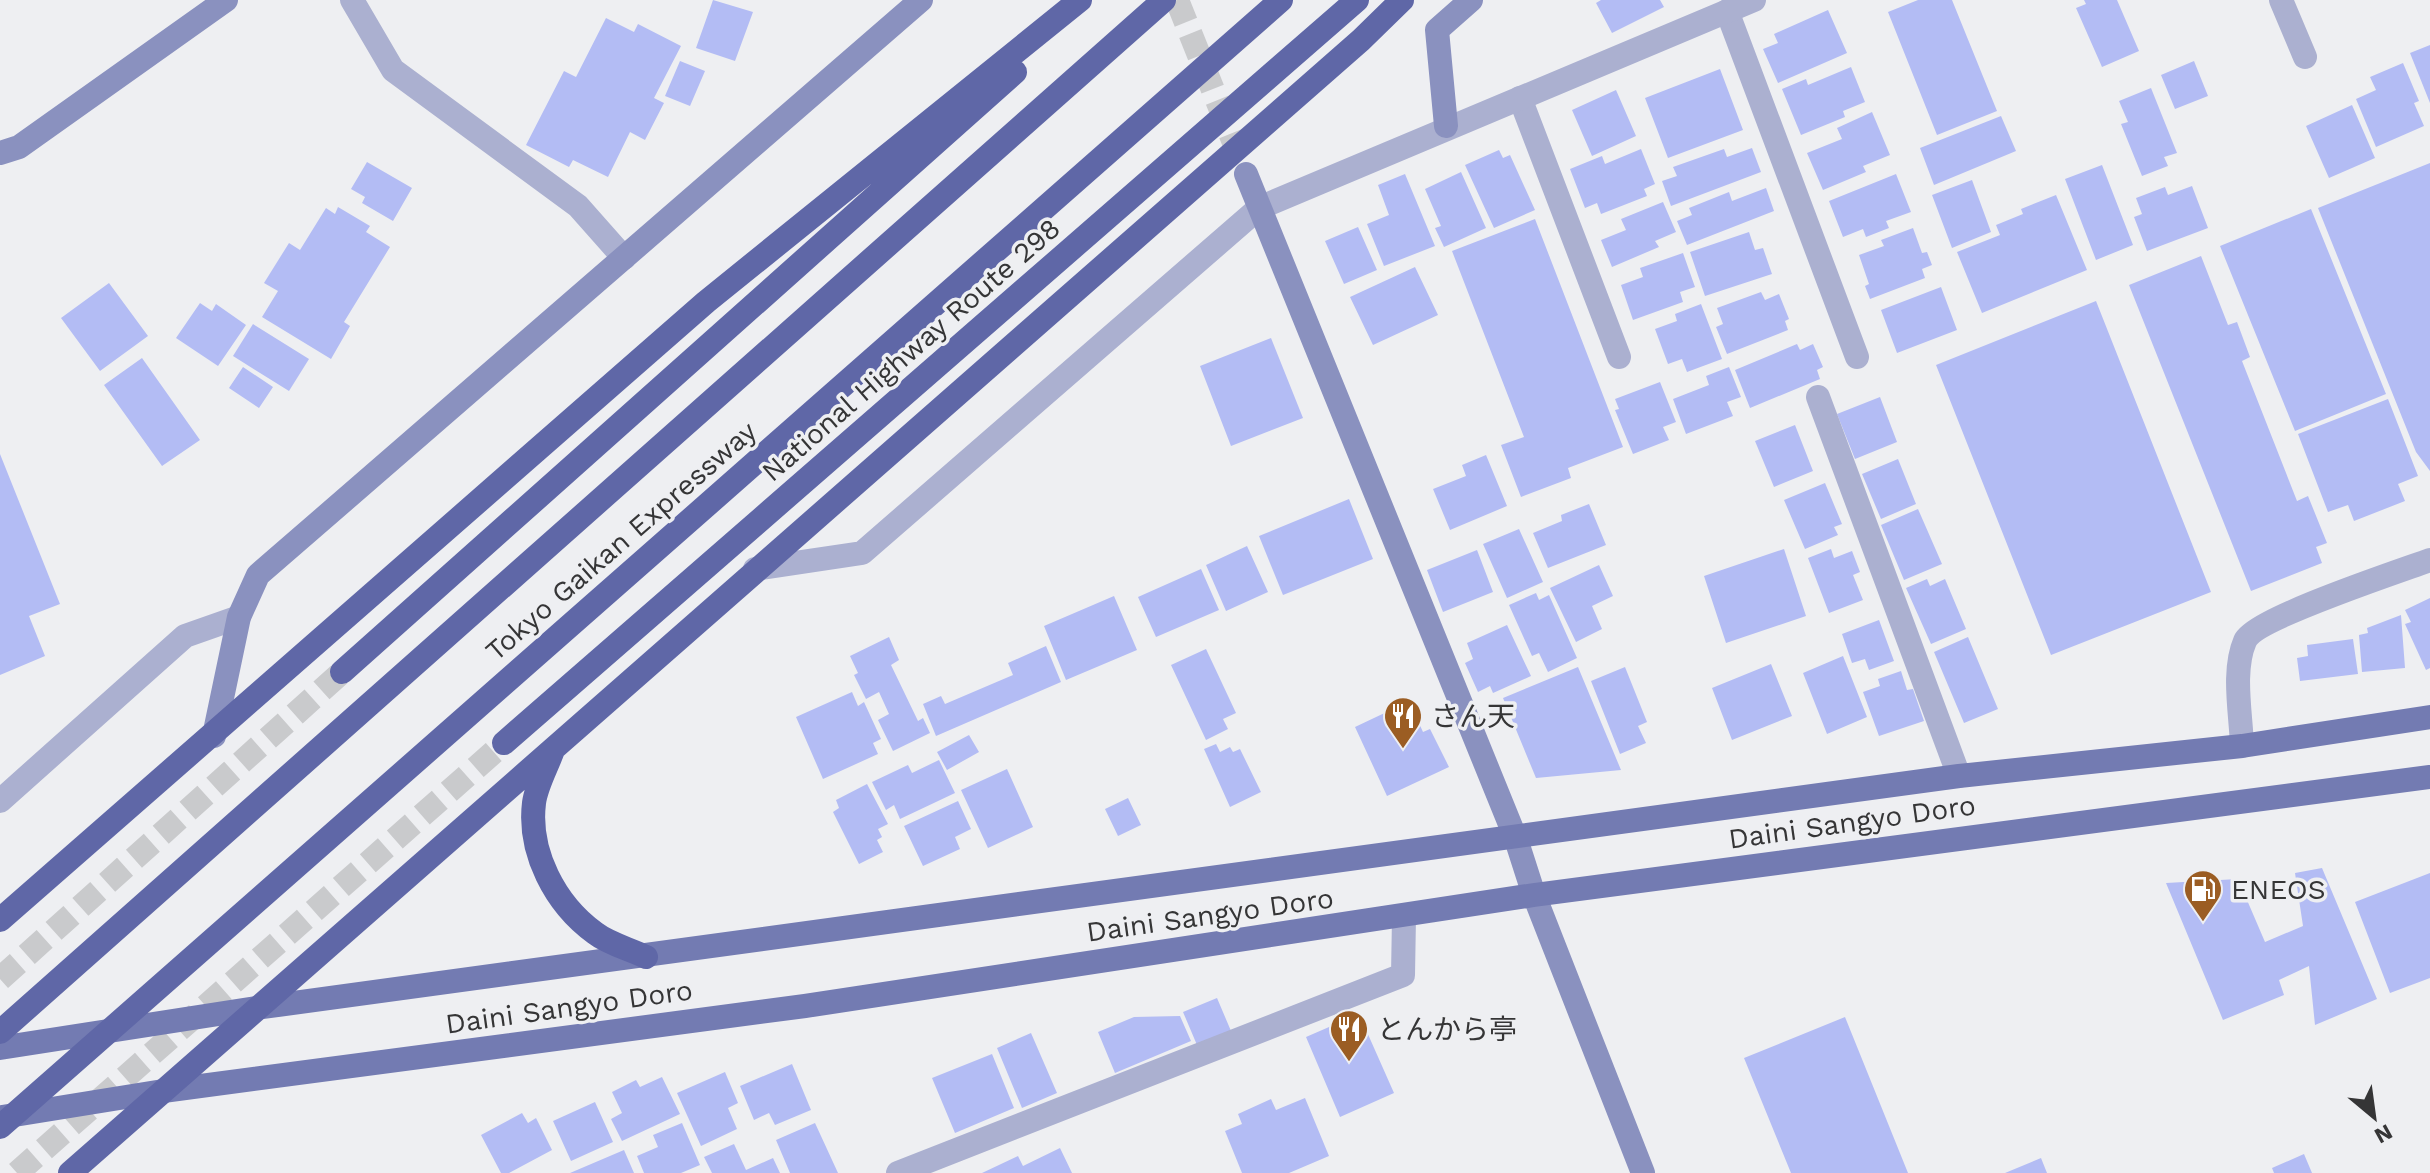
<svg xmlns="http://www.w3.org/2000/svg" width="2430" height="1173" font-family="'Work Sans','Noto Sans JP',sans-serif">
<rect width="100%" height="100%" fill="#eeeff2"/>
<!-- building -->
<path fill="#b3bcf4" d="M713,0L753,12L735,61L696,48Z
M1601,0H1660L1664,7L1612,33L1596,3Z
M1918,0H1952L1997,111L1937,135L1888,12Z
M2084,0H2117L2139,51L2102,67L2076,8L2086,4Z
M1828,10L1847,53L1778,83L1763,49L1778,43L1774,34Z
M606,18L634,32L638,24L681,46L654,98L664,103L645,140L630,132L608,177L573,160L569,167L526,145L564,71L576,77Z
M2430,45V103L2410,53Z
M680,61L705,71L690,106L665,96Z
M2194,61L2208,96L2175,109L2161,75Z
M2403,63L2419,101L2414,103L2424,126L2376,147L2356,99L2376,90L2370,77Z
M1851,67L1865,102L1843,111L1845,117L1801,135L1782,89L1806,79L1808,85Z
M1720,69L1743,130L1668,158L1645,98Z
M2151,88L2177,153L2164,157L2168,166L2142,176L2121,124L2128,122L2119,101Z
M1616,90L1636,136L1592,156L1572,110Z
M2352,105L2375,158L2329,178L2306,126Z
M1872,112L1890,155L1863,166L1866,172L1823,190L1807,153L1842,139L1837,128Z
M2001,116L2016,151L1934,185L1920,148Z
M1752,148L1761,172L1671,206L1662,181L1677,176L1673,167L1724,149L1727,157Z
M1641,149L1655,184L1644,189L1647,196L1601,214L1597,203L1585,208L1570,169L1602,156L1605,164Z
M1499,150L1503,158L1510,155L1535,210L1494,228L1465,165Z
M367,162L412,188L393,221L362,203L365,197L351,189Z
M2430,163V471L2416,452L2318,208Z
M2102,165L2133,245L2096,260L2065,179Z
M1461,172L1486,228L1444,247L1435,228L1441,226L1425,189Z
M1405,174L1435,246L1384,266L1367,224L1389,215L1378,185Z
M1896,174L1911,212L1886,221L1889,228L1866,237L1863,229L1843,237L1829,201Z
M1972,180L1991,232L1952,248L1932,195Z
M2192,186L2208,228L2147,251L2134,217L2142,214L2136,198L2165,187L2168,195Z
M1766,188L1774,211L1687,245L1677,221L1692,215L1689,208L1729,192L1732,201Z
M2056,195L2087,270L1982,313L1957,252L2000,235L1996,225L2023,214L2021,209Z
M1663,202L1676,232L1655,241L1659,247L1612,267L1601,240L1626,230L1621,219Z
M338,207L370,226L366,232L390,247L344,322L350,326L331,359L262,317L278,291L264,283L289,243L300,250L326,208L335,214Z
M2311,209L2386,394L2295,431L2220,246Z
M1535,219L1623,447L1568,468L1571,478L1521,497L1501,445L1524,437L1452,251Z
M1358,227L1377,270L1344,284L1325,241Z
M1913,228L1922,253L1927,252L1932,265L1922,269L1925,278L1870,299L1865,286L1869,284L1859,255L1884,246L1881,240Z
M1749,232L1755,250L1763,248L1772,274L1705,296L1690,252Z
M1683,253L1695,287L1680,292L1683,302L1633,320L1621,285L1643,277L1640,268Z
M2201,256L2228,325L2237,322L2250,357L2242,361L2297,501L2308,496L2327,543L2316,547L2322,563L2251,591L2129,285Z
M1415,267L1438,315L1373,345L1350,297Z
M109,283L148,336L100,371L61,318Z
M1941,287L1957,330L1897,353L1881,310Z
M1761,292L1765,300L1779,294L1789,319L1785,321L1788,330L1727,354L1716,327L1723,324L1717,308Z
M2096,301L2211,592L2051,655L1936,365Z
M200,303L212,311L216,304L246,325L218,366L176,338Z
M1701,304L1722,359L1687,372L1682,359L1668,364L1655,329L1677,321L1675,314Z
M253,324L309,359L289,391L233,356Z
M1271,338L1303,418L1231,446L1200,366Z
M1797,344L1800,350L1813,344L1823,367L1817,370L1820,379L1750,408L1735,370Z
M142,358L200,440L162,466L104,385Z
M243,367L273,387L259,408L229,388Z
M1729,367L1741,397L1727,402L1733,416L1686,434L1673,399L1709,385L1706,376Z
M1660,382L1676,422L1663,427L1669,440L1633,454L1615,410L1619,409L1615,399Z
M1880,397L1897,442L1855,459L1837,414Z
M2388,399L2418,476L2398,484L2405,501L2354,521L2348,505L2328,512L2298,434Z
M1795,425L1813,471L1774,487L1755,441Z
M0,454L60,604L29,616L45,656L0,675Z
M1486,455L1507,506L1450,530L1433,489L1466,476L1462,465Z
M1898,459L1916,504L1881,519L1862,474Z
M1825,483L1842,524L1834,527L1838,535L1805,549L1784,500Z
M1349,499L1373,559L1283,595L1259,536Z
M1589,504L1606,545L1548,568L1533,533L1562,521L1561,515Z
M1918,509L1942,564L1904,580L1881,525Z
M1519,529L1543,582L1507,598L1483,544Z
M1247,546L1268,592L1226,611L1206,565Z
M1784,549L1806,616L1726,643L1704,576Z
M1831,549L1834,558L1852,551L1860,572L1853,575L1863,600L1829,613L1808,558Z
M1477,550L1493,592L1443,612L1427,570Z
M1599,565L1613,596L1592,606L1602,629L1576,642L1550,588Z
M1201,569L1219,610L1156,637L1138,597Z
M1927,579L1930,586L1945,579L1966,629L1931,644L1906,588Z
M1536,593L1539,600L1549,595L1577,658L1548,672L1539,653L1532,656L1509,605Z
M1114,596L1137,650L1066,680L1044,626Z
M2430,598V668L2426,670L2405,624L2411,622L2405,610Z
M2401,615L2405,668L2362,672L2359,635L2368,633L2367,628Z
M1879,620L1894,661L1869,670L1865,659L1852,663L1842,634Z
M1507,625L1531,676L1493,693L1490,686L1478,692L1465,663L1473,659L1467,643Z
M889,637L899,660L891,665L918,721L923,718L930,733L893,751L878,720L889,714L879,692L866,699L854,675L858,673L850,656Z
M1968,637L1998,709L1964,723L1934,652Z
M2353,639L2358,674L2300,681L2297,658L2308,656L2307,645Z
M1046,646L1061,682L936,736L923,704L941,696L945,704L1013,675L1008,663Z
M1206,649L1236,713L1223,719L1228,729L1206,740L1171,665Z
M1843,656L1867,717L1827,734L1803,673Z
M1771,664L1792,716L1732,740L1712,688Z
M1578,667L1621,770L1536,778L1503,698Z
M1625,667L1647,722L1638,726L1646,743L1620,754L1591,681Z
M1901,671L1907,690L1913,689L1924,721L1879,736L1863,692L1880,686L1878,679Z
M852,692L858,706L864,702L881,739L873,743L878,754L823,779L796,717Z
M1393,709L1397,717L1413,710L1423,732L1430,729L1449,767L1387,796L1355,727Z
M969,735L979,752L947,770L937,752Z
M1216,744L1220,752L1230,747L1233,752L1240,749L1261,792L1230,807L1204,749Z
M939,760L955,793L900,819L894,805L886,810L872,782L908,765L912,773Z
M1007,769L1033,827L988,848L961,790Z
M867,784L888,824L878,829L882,837L877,840L883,852L859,864L833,812L839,808L836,800Z
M1128,798L1141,825L1118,836L1105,809Z
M958,801L971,829L955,837L960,849L923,866L904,826Z
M2322,868L2377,999L2315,1025L2309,966L2279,980L2284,995L2223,1020L2166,883L2238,879L2265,942L2303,926L2295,873Z
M2430,873V978L2390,993L2355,902Z
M1217,998L1231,1031L1197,1045L1183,1012Z
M1359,1014L1394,1093L1340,1117L1306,1037Z
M1180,1016L1191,1041L1115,1073L1098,1032L1134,1017Z
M1845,1017L1908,1173H1791L1744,1058Z
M1031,1033L1057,1093L1022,1108L997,1048Z
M992,1054L1014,1108L955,1133L932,1078Z
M792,1064L811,1110L775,1125L769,1113L754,1120L740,1086Z
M725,1072L738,1103L728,1108L737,1129L701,1146L677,1093Z
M662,1077L680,1114L622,1141L611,1119L622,1113L612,1092L636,1080L640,1087Z
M1305,1098L1329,1156L1289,1173H1242L1225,1131L1242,1124L1238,1114L1271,1099L1276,1110Z
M595,1102L613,1142L571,1161L553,1121Z
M522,1113L528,1123L536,1118L552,1150L509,1173H501L481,1135Z
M682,1123L700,1165L681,1173H644L637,1156L658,1147L653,1135Z
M815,1123L838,1173H790L776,1140Z
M734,1144L746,1170L773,1158L780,1173H712L704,1157Z
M1060,1148L1072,1173H982L1018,1156L1023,1166Z
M624,1150L634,1173H570Z
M2304,1154L2312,1173H2274L2272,1168Z
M2041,1158L2047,1173H2005Z"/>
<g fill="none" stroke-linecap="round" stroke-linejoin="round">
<!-- secondary-tunnel -->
<path stroke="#c9cacc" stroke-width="24" stroke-dasharray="24 12" stroke-linecap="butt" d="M1177,0L1243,165"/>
<!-- highway-tunnel -->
<path stroke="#c9cacc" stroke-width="24" stroke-dasharray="24 12" stroke-linecap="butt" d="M0,979L342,672
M17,1173L504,743"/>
<!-- lane -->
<path stroke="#abb0d0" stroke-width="24" d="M352,0L393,70L578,206L624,258
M2281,0L2305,57
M1727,11L1857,357
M1520,98L1619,357
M1818,397L1959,776"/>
<!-- street -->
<path stroke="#abb0d0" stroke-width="24" d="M755,569L862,553L1259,208L1754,0
M2242,746C2241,714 2232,671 2245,641C2254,619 2400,571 2430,560
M0,801L185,636L239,617
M898,1173L1403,975L1404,917"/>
<!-- secondary -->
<path stroke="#8a91bf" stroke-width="24" d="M1446,126L1437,30L1471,0
M0,153L19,147L226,0
M1246,174L1516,839L1534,895L1643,1173
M214,736L239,617L258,575L921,0"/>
<!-- primary -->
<path stroke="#737bb2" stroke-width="24" d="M0,1048L256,1008L1959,776L2242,746L2430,717
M2,1117L163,1091L805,1006L1534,895L2430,777"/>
<!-- highway -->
<path stroke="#5f67a7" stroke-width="24" d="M342,672L1015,72
M504,743L1357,0
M553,750C547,767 536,786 534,803C528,852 555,904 595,933C609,944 630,949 646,957
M0,920L706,302L1080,0
M0,1032L1164,0
M70,1173L1361,40L1402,0"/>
<!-- highway-bridge -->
<path stroke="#5f67a7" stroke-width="24" d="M0,1127L1281,0"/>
</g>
<!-- icons -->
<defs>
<symbol id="restaurant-pin" viewBox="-11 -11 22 30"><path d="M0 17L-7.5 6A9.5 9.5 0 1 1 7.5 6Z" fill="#9b5d23" stroke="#eeeff2"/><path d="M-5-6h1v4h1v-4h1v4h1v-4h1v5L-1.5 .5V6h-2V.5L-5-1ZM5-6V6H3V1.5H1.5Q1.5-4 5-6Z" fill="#fff"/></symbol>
<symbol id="fuel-pin" viewBox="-11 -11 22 30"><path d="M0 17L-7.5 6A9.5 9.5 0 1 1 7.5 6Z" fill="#9b5d23" stroke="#eeeff2"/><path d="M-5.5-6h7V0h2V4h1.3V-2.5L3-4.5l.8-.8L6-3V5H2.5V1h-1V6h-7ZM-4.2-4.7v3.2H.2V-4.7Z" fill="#fff"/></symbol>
</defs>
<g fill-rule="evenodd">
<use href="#restaurant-pin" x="1381" y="694" width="44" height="60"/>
<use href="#fuel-pin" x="2181" y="867" width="44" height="60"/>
<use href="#restaurant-pin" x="1327" y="1007" width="44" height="60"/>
</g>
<g text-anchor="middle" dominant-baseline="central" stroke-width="7" stroke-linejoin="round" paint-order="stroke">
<!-- street labels -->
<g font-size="28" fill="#353536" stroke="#eeeff2">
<text transform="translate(911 350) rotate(-41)">National Highway Route 298</text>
<text transform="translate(621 541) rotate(-41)">Tokyo Gaikan Expressway</text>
<text transform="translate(1852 822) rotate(-8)">Daini Sangyo Doro</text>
<text transform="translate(1210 915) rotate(-8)">Daini Sangyo Doro</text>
<text transform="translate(569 1007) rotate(-8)">Daini Sangyo Doro</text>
</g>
<!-- poi labels -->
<g font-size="28" fill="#353536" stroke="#eeeff2" text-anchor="start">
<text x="1431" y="716">さん天</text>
<text x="2231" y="889">ENEOS</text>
<text x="1377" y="1029">とんから亭</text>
</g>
</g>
<!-- north arrow -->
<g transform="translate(2374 1117) rotate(151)" stroke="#eeeff2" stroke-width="6" paint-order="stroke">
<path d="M0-6L14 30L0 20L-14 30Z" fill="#353536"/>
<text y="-12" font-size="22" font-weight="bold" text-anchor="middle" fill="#353536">N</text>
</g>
</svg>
